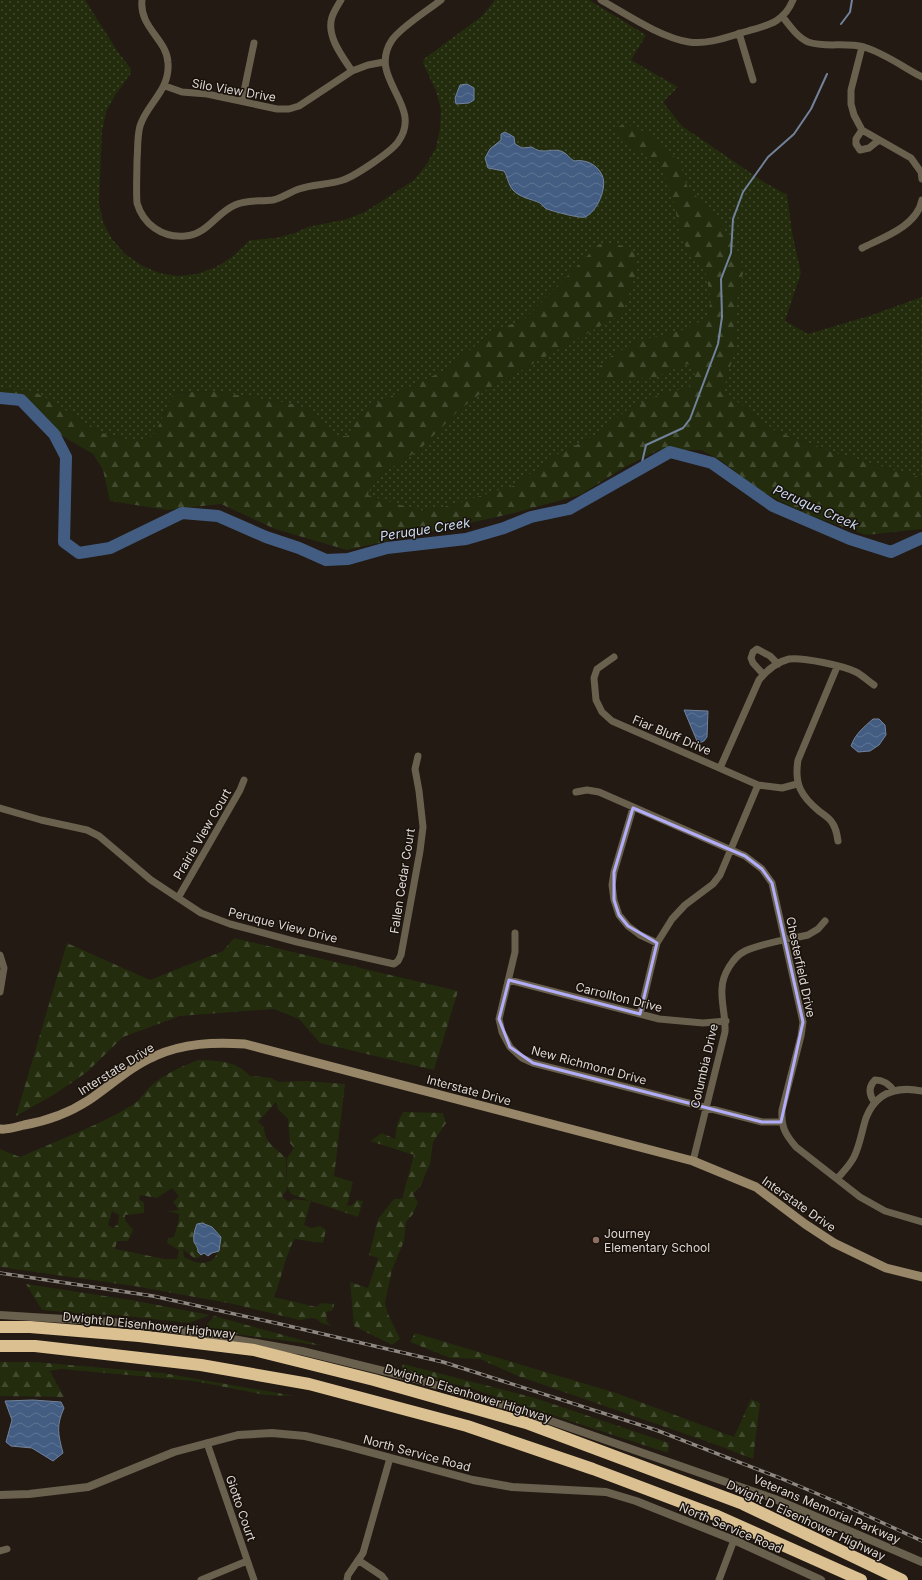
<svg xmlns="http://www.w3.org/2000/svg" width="922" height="1580" font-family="Inter,sans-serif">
<defs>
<pattern id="green-dots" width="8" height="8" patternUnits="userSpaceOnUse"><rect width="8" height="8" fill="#232c0d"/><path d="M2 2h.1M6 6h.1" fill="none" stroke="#424a2f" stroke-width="1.8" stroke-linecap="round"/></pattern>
<pattern id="forest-firs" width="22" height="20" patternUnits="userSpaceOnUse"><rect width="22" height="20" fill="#232c0d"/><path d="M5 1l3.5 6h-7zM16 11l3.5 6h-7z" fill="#424a2f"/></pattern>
<pattern id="water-waves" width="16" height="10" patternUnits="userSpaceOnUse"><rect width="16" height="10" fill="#435d82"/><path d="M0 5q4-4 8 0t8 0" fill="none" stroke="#5e7493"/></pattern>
</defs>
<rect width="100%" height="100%" fill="#221a13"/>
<!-- green -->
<path fill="url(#green-dots)" d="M0,0H85L118,52L131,69L130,75L115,95L106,112L102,131L99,203L103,222L112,239L125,254L141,265L159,273L178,276L197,274L216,267L232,257L250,240L276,238L295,233L308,227L347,219L365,212L414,180L426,165L436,148L440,129L441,110L436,91L423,63L424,59L482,16L495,0H589L646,35L631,60L678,87L663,102L682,126L764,182L787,195L792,232L801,273L785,321L808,334L869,316L922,297V478L838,454L775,431L723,391L631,407L599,433L557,455L513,486L480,497L444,507L420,511L368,496L370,488L384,472L419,450L459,410L484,391L622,313L599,244L524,320L496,329L447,369L375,404L357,420L347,436H332L314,411L293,404L213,391L174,393L155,433L147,439L137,442L102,433L34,391L0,389Z"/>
<!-- forest -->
<path fill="url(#forest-firs)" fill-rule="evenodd" d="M624,123L645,132L679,161L687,186L723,226L744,268L735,310V350L723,391L775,431L838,454L922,478V529L866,535L807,514L756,489L722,461L701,450H659L623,468L580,495L514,513L347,550L275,529L221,504L167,510L110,501L103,470L93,454L64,437L34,410L25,396L0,395V389L34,391L102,433L137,442L147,439L155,433L174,393L214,391L293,404L314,411L332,436H347L357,420L375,404L447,369L496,329L524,320L599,244L615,243L635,252L637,272L622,314L484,391L459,410L419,450L384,472L370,488L368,495L420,511L444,507L513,486L557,455L599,433L631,407L668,391L688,389L695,375L690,365L686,364L654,378L602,381L597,369L608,358L638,341L683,330L707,318L711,300L706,274L682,241L673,199L660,163L622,142L616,129Z
M234,938L458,991L434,1070L320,1043L299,1019L274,1009L180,1016L123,1037L87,1072L55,1094L16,1116L67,943L150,980L223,951Z
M198,1060C219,1061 235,1060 250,1076L272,1078L278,1082L306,1081L345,1084L334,1176L353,1182L347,1206L352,1205L357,1200L363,1201L358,1217L311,1201L304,1225L311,1228L320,1226L326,1230L323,1243L295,1239C286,1253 281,1280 274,1297L316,1307L321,1303L334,1304L333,1310L326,1312L327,1322L331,1326L321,1323L317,1319L312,1318L299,1320L233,1304L134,1286L0,1267V1149L20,1157C58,1140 98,1126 134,1104C141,1099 146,1090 153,1084C168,1072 181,1067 198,1060ZM276,1102L278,1109L288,1119L290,1143L294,1148L287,1158V1186L291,1194L310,1201L294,1199L288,1202L282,1196L287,1190L286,1158C275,1147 265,1144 264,1127L258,1122ZM172,1188L179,1196L173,1202L179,1210L168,1211L179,1214V1219L174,1237L168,1238L167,1243L179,1250L177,1259H165L115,1249L117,1241H128L133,1230L125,1220V1215L144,1213V1203L139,1199L140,1195L157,1198ZM112,1211L119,1215L118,1224L113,1228L108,1225ZM194,1230L219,1245C218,1249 217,1254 215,1257C208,1267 192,1262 184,1257L183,1249L194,1258H198L201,1255L198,1252V1248L195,1243Z
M403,1112L443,1113L446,1123L433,1142L430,1164L420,1187L413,1194L418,1202L413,1214L406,1222L404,1241L392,1270L385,1303L388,1314L400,1339L392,1345L354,1326L350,1282L368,1288L378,1258L369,1255L378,1219L394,1199H402L414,1155L370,1141L382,1133L395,1139L397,1124Z
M26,1284L131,1300L210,1315L189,1323L117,1315L87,1314L42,1310Z
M214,1316L324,1346L220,1332L206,1326Z
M415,1333L616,1393L734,1437L751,1399L760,1403L753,1459L717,1445L518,1376L480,1359L450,1358L410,1342Z
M0,1362H35L163,1373L295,1396L265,1395L194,1381L61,1369L50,1371L64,1397L0,1396Z
M403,1364L535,1398L669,1443L668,1453L470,1388L401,1371Z"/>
<!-- water -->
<path fill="url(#water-waves)" stroke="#72829b" d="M467,84L474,88V100L469,103L456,104L455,98L460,85Z
M505,132L514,137L515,144L522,148L532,147C542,155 550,148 561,151C567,153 569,158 574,161C585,159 597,164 602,175C608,187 597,212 585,217C581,219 552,211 547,209C544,208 543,205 540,203C532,199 520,198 513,190C508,185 508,177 504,171L488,168L485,158L490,149L501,140V134Z
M684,710L708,711L707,737L704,741L699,743L697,741Z
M873,719H879L885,725L886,735L879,745L870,751L858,752L851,746C855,734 864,727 873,719Z
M202,1223L212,1227L221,1237L219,1251L212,1253L208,1256L204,1253L201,1255L198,1252C198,1247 196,1246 194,1242C193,1235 195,1229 197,1224Z
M33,1400L61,1402L64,1408C56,1426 58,1434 63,1453L53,1461L32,1448L11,1446L6,1442L12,1420L5,1401Z"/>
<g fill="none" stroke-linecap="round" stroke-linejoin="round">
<!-- stream -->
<path stroke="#72829b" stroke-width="2" d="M841,24L850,12L852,0
M640,471L646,445L683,428L690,419L718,344L722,317L721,279L731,253L733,219L743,192L768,157L794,134L811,109L827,74"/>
<!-- river -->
<path stroke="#435d82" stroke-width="12" d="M0,398L21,400L54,434L66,457L64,542L79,553L110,548L182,513L218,516L266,537L299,548L326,560L348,559L387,548L466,539L504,528L531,517L569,509L670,452L712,463L773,506L850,539L891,552L922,538"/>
<!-- minor -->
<path stroke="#6a604e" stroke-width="7" d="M142,0C139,28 167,39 168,63C170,91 147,103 140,126C137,137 138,149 137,160C137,174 136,189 137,203C143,224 162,238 185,236C207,235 216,213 235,205C247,199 260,202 273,200C282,198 290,192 299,189C313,184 329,185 343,180C355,176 391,152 398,142C425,105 366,79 392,40C401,27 427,11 441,0
M341,0C338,5 334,11 332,17C326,36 342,56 352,71
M601,0C626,14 661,38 689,42C708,45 730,36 748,31C769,25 784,22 793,0
M782,16C789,25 797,37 808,42C825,48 845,42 864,47C884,53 903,67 922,77
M739,33L753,80
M862,47L851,90V104L854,115L862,130L911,158L921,172L922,179
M165,86L182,92L207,94L277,109H289L299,106L352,71L368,65L384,62
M242,101L254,43
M862,130L856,139V144L860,150L869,148L879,140
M862,248C884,237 917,226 922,200
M614,657L597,669L594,678L596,700L602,712L612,721L758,785L782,788L797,784
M837,667L798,760C794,784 801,796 819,811C823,814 828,817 831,821C836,827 837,834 838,841
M763,674L753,663L751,658L753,652L757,649L770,656L778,664
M720,768L759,680C767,670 777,662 789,659C803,657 844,666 856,672C862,675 868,681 874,685
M576,792L587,790L599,792L745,856L762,869L772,883L803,1022L801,1036L782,1110C781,1127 785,1134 796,1147L860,1197L885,1211L922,1222
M0,808L41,820L87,830L99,836L151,880L201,913L230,924L297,942L394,964L398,961L401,955L420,851L423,827L419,791L415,769L418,756
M633,808L614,872L612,885L614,900L619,915L628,926L640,935L657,943
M178,898L240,790L244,780
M515,933V952L499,1019L502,1032L510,1047L522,1058L533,1063L762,1122H781
M0,955L4,968L0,992
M509,980L659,1019L703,1023L726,1021
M640,1014L657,943L672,919L685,905L713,884L720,875L758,785
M875,1103C869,1095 868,1087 875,1080C884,1080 889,1084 894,1091
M693,1161L725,1032C726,1018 721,1003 722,989C722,975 733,957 745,951C763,943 789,939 808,935L818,929L825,921
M837,1179C843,1172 850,1165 854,1157C860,1145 862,1130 866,1118C876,1092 897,1086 922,1091
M207,1443L254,1580
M0,1551L7,1549
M358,1560L382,1576L385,1580
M201,1580L247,1561
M347,1580L348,1575L363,1553L390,1458
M719,1580L734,1540"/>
<!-- tertiary -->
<path stroke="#6a604e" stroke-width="8" d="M0,1315L113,1322L187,1331L302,1351L408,1377L511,1407L775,1499L922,1562
M0,1495L29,1494L88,1487L174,1452L238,1435L272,1433L305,1436L339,1444L473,1480L512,1487L606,1492L636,1501L734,1540L821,1580"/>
<!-- secondary -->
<path stroke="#988669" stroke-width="9" d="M0,1129C8,1130 16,1127 24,1125C47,1121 69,1113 89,1100C111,1085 131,1066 155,1056C184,1043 214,1042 245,1044L693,1161L756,1187L805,1224L834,1243L886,1268L922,1277"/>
<!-- motorway -->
<path stroke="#dbc092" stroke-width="12" d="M0,1327H30L139,1336L254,1350L374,1380L526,1423L743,1504L902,1580
M0,1346H35L201,1365L309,1384L467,1426L593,1469L715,1515L861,1580"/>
<defs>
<path id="rail" d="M0,1273L153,1296L280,1324L443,1362L656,1430L780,1478L846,1506L922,1541"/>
</defs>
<!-- rail casing -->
<use href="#rail" stroke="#8e8782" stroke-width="3.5"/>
<!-- rail -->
<use href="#rail" stroke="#19110b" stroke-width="2" stroke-dasharray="6" stroke-linecap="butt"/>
</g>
<!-- marked area -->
<path fill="none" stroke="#b2adf9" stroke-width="3" stroke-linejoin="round" d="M633,808L745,856L762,869L772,883L803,1022L781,1122H762L533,1063L510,1047L499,1019L509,980L640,1014L657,943L628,926L619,915L614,900V872Z"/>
<!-- markers -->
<circle fill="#8d6e63" stroke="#19110b" stroke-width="1.5" cx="596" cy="1240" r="4"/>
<g text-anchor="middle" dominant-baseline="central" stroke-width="3" stroke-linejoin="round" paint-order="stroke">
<!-- street labels -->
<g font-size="12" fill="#ded8d4" stroke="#19110b">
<text transform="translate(234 90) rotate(10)">Silo View Drive</text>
<text transform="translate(672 735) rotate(23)">Fiar Bluff Drive</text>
<text transform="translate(202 834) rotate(-60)">Prairie View Court</text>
<text transform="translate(402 881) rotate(-81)">Fallen Cedar Court</text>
<text transform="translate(283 925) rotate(14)">Peruque View Drive</text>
<text transform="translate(801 967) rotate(78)">Chesterfield Drive</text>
<text transform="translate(619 997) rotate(14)">Carrollton Drive</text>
<text transform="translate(589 1065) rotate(15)">New Richmond Drive</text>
<text transform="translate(704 1066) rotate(-77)">Columbia Drive</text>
<text transform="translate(116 1069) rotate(-32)">Interstate Drive</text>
<text transform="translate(469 1090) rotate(15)">Interstate Drive</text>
<text transform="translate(799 1204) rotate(35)">Interstate Drive</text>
<text transform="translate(149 1325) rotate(6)">Dwight D Eisenhower Highway</text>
<text transform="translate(468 1393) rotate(17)">Dwight D Eisenhower Highway</text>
<text transform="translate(417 1453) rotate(15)">North Service Road</text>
<text transform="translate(241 1508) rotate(71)">Giotto Court</text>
<text transform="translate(827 1509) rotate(23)">Veterans Memorial Parkway</text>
<text transform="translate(806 1520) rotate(25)">Dwight D Eisenhower Highway</text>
<text transform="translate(731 1528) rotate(23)">North Service Road</text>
</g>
<!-- poi labels -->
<g font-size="12" fill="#ded8d4" stroke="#19110b" text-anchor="start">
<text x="604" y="1233">Journey<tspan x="604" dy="14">Elementary School</tspan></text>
</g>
<!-- water labels -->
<g font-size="13" font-style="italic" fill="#cddff8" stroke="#19110b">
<text transform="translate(816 507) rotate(24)">Peruque Creek</text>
<text transform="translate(425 529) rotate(-9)">Peruque Creek</text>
</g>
</g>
</svg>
